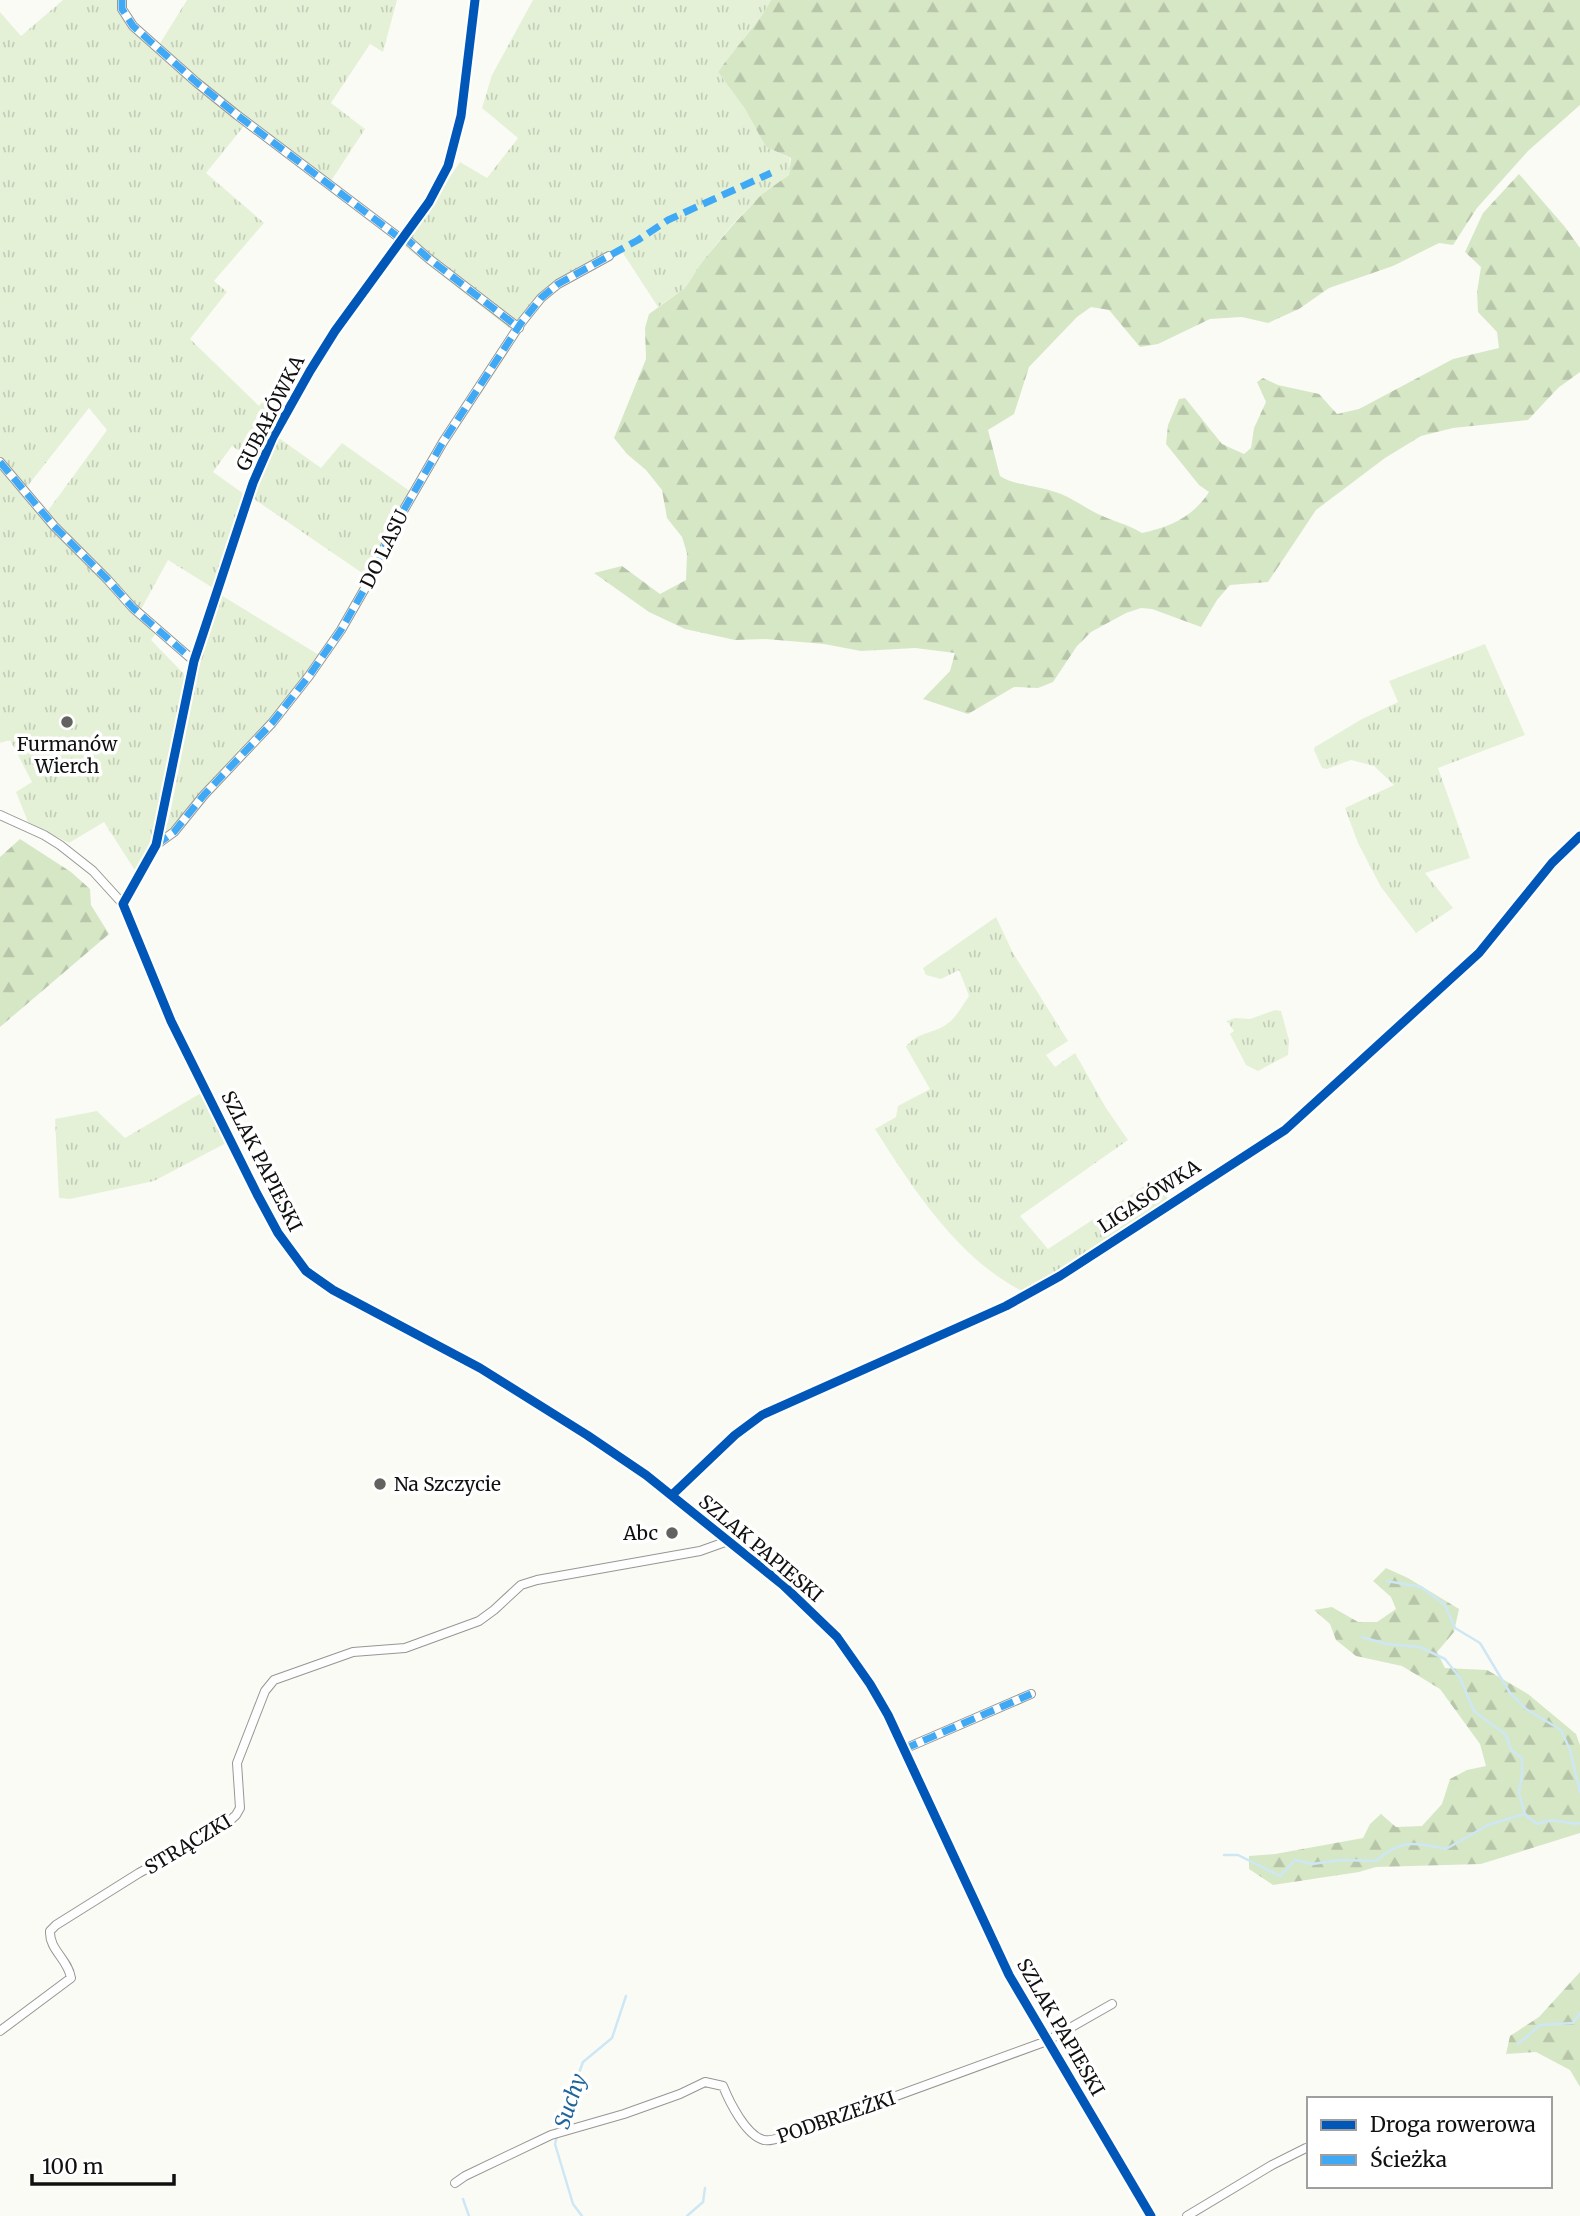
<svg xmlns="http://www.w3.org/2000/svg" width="1580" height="2216" font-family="Merriweather,serif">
<defs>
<pattern id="grass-tufts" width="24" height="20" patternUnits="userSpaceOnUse" patternTransform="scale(1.75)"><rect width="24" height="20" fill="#e5f1d7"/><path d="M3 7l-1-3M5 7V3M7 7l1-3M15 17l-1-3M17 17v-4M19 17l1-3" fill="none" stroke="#c3ceb8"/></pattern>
<pattern id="forest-firs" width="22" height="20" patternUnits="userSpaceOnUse" patternTransform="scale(1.75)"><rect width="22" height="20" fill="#d6e7c6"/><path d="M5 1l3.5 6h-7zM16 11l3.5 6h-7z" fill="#b7c5a9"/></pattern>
</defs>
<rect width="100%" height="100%" fill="#fbfbf6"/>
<!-- grass -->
<path fill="url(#grass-tufts)" d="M63,0H118V8L131,28L244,126L206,173L264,223L214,281L227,292L190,339L259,406L270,392L285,403L256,462L232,446L213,472L244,494L213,588L168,560L139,613L47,512L107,430L89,408L26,488L0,457V12L21,36Z
M187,0H397L383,52L370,44L331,103L365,129L331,181L240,113L159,45Z
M533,0H771C757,26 735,47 718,72L745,109L766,147L790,158L789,175L762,194L731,226L702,262L685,288L658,307L619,247L557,281L513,331L403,245L460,162L487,178L518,138L482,108L492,75Z
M279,438L321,468L342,443L411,492L368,577L254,499L257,483Z
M0,469L42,518L156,633L151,640L185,675C175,737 168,818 136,872L104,822L69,843L28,822L16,792L32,782L10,740L0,743Z
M221,595L319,655L289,698L166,833L165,831L170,814L199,666Z
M1485,644L1525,735L1438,768L1470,858L1425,873L1453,908L1416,933L1381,887L1358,843L1345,808L1394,785L1374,766L1351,760L1327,769L1322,768L1314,750L1315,747L1362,719L1398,702L1389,681Z
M996,917L1013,953L1068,1041L1046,1055L1055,1067L1075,1053L1106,1108L1128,1140L1020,1216L1048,1249L1155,1179L1167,1196V1200L1065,1269L1024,1292C959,1260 913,1189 875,1129L896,1117L898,1106L930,1089L906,1047C916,1033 930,1034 944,1026C956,1019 962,1006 969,996L959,970L941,979L926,975L923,968Z
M1275,1010L1281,1011L1289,1040L1288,1055L1258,1071L1246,1065L1230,1034L1234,1031L1227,1021L1235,1018L1250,1019Z
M201,1093L226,1143L154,1181L70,1199L59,1198L55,1119L97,1111L125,1138Z"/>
<!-- forest -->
<path fill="url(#forest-firs)" d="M771,0H1580V105L1528,151L1477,208L1453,245L1439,243L1393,266L1329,288L1299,309L1268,323L1242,317L1210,319L1158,344L1140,347L1109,310L1091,307L1077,317L1029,367L1014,414L988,430L1000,476C1016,486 1034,485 1052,491C1070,496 1080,505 1096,513C1111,521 1128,524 1142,533C1170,527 1193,517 1209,492L1199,485L1166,444L1168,425L1179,399L1185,398L1222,444L1244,454L1251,448L1254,428L1266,402L1257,382L1263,378L1278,385L1319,394L1337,414L1359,409L1453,359L1499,348L1497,332L1478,312L1477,292L1481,267L1465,252L1483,213L1519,174L1565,227L1580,248V372L1558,388L1528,420L1453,428L1421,436L1385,458L1316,510L1268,582L1230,585L1217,600L1201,627L1152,609L1141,608L1126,613L1091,632L1077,646L1053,682L1038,688L1014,687L968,714L923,699L950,671L955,653L915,648L861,651L824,644L766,639L735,640L685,629L649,612L594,573L622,566L660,594L686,580L687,553L682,537L667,518L662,490L646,470L627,454L614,438L646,359L645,328L649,314L685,288L702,262L731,227L762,194L789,175L791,158L766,147L745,109L718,72C735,47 757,26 771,0Z
M20,839L71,872L90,889L91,905L109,934L0,1027V857Z
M1386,1568L1408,1578L1459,1609L1454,1632L1437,1652L1445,1668L1487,1670L1528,1694L1576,1734L1580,1745V1833L1481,1864L1376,1867L1359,1872L1273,1885L1249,1869V1856L1275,1854L1363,1838L1370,1824L1381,1814L1396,1827L1422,1826L1442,1804L1450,1779L1467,1770L1486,1766L1480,1744L1440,1689L1402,1666L1356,1656L1336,1640L1330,1624L1314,1610L1332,1607L1358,1622H1377L1396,1609L1391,1597L1373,1581Z
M1580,1972V2092V2087L1570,2070L1536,2052L1506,2054L1510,2036L1539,2017Z"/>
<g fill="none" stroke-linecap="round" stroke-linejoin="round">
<!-- stream -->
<path stroke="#cee7f4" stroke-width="2.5" d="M1387,1581L1421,1587L1445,1605L1455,1628L1480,1643L1510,1693L1526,1709L1561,1730L1570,1750L1580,1792
M1362,1637L1386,1644L1420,1647L1445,1659L1460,1678L1474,1711L1506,1735L1511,1750L1522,1758V1775L1519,1793L1525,1814
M1224,1855H1238L1280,1876L1295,1860L1312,1864L1341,1860L1376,1861C1402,1838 1415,1843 1446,1849L1488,1825L1525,1814L1536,1824L1552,1820L1576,1824L1580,1823
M1518,2044L1540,2025L1573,2023L1580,2013
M558,2130L583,2062L612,2038L626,1996
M557,2136L555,2144L573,2204L582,2216
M463,2199L469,2216
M687,2216L703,2202L705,2188"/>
<defs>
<path id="street" d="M122,0V9L133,26L196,82L237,115L401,239
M403,236L428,258L519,328
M0,462L54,526L107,579L133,608L194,661
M0,815L44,835L60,845L93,871L123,904L171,1021L257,1194L278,1233L306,1271L333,1290L480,1368L587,1435L646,1475L783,1585L837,1637L870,1684L888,1715L1009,1975L1151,2216
M156,845L174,832L204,795L272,723L309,676L341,630L368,583L395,525L443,442L521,323L541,298L558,284L609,256
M123,904L156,845L194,661L253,483L273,437L310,371L335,331L429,202L448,166L461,116L475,0
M672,1495L735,1435L762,1415L1006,1306L1060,1276L1285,1130L1479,953L1552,863L1580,836
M904,1749L1031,1694
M0,2031L71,1978C68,1959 49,1950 50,1931L56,1925L139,1873L224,1826L236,1815L240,1808L237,1763L265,1691L274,1680L353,1652L405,1648L479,1621L494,1610L521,1585L537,1580L700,1551L728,1541
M455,2183L465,2176L551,2135L624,2114L680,2094L705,2082L723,2086C729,2101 746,2136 764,2140C772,2142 784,2136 792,2134L1047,2041L1112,2004
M1187,2216L1272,2165L1306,2148"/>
</defs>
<!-- street casing -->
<use href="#street" stroke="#969694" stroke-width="10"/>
<!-- street -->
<use href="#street" stroke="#fefefe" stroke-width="8"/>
<!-- quiet -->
<path stroke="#3fa9f5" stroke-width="7" stroke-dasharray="14 7" stroke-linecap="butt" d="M122,0V9L133,26L196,82L237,115L401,239
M403,236L428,258L519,328
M0,462L54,526L107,579L133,608L194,661
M156,845L174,832L204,795L272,723L309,676L341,630L368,583L395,525L443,442L521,323L541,298L558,284L638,240L668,220L771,173
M904,1749L1031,1694"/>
<defs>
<path id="cycleway" d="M475,0L461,116L448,166L429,202L335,331L310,371L273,437L253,483L194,661L156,845L123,904L171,1021L257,1194L278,1233L306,1271L333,1290L480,1368L587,1435L646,1475L783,1585L837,1637L870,1684L888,1715L1009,1975L1151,2216
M672,1495L735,1435L762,1415L1006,1306L1060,1276L1285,1130L1479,953L1552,863L1580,836"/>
</defs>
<!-- cycleway casing -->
<use href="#cycleway" stroke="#fff" stroke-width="13"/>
<!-- cycleway -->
<use href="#cycleway" stroke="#0057b8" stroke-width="9"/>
</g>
<!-- markers -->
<g fill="#626260" stroke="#fff" stroke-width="2.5">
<circle cx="67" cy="722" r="7"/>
<circle cx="380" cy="1484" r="7"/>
<circle cx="672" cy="1533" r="7"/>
</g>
<g text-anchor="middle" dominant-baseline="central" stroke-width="7" stroke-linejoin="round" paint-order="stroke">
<!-- street labels -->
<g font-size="19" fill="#101010" stroke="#fff">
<text transform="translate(270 413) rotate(-63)">GUBAŁÓWKA</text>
<text transform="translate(384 549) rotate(-64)">DO LASU</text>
<text transform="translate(262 1161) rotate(63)">SZLAK PAPIESKI</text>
<text transform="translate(1149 1196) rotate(-33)">LIGASÓWKA</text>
<text transform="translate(761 1548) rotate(40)">SZLAK PAPIESKI</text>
<text transform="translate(188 1844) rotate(-31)">STRĄCZKI</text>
<text transform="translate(1061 2027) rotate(60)">SZLAK PAPIESKI</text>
<text transform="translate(836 2117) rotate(-19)">PODBRZEŻKI</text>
</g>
<!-- poi labels -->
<g font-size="19" fill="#101010" stroke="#fff">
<text x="67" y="744">Furmanów<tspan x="67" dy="22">Wierch</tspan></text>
<text x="394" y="1484" text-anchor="start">Na Szczycie</text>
<text x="658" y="1533" text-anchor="end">Abc</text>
</g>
<!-- water labels -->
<g font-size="21" font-style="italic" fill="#1f659b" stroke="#fff">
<text transform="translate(570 2101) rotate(-71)">Suchy</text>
</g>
</g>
<!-- legend -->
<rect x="1307" y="2097" width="245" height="91" fill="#ffffff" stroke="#9f9f9f" stroke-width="2"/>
<rect x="1321" y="2120" width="35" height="10" fill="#0057b8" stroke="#9f9f9f" stroke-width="2"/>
<text x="1370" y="2132" font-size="21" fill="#101010">Droga rowerowa</text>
<rect x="1321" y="2155" width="35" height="10" fill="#3fa9f5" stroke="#9f9f9f" stroke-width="2"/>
<text x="1370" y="2167" font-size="21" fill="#101010">Ścieżka</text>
<!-- scale -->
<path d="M32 2174v10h142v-10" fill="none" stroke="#101010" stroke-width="3.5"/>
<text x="42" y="2174" font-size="21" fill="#101010" stroke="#ffffff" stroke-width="5" paint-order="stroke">100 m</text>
</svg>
